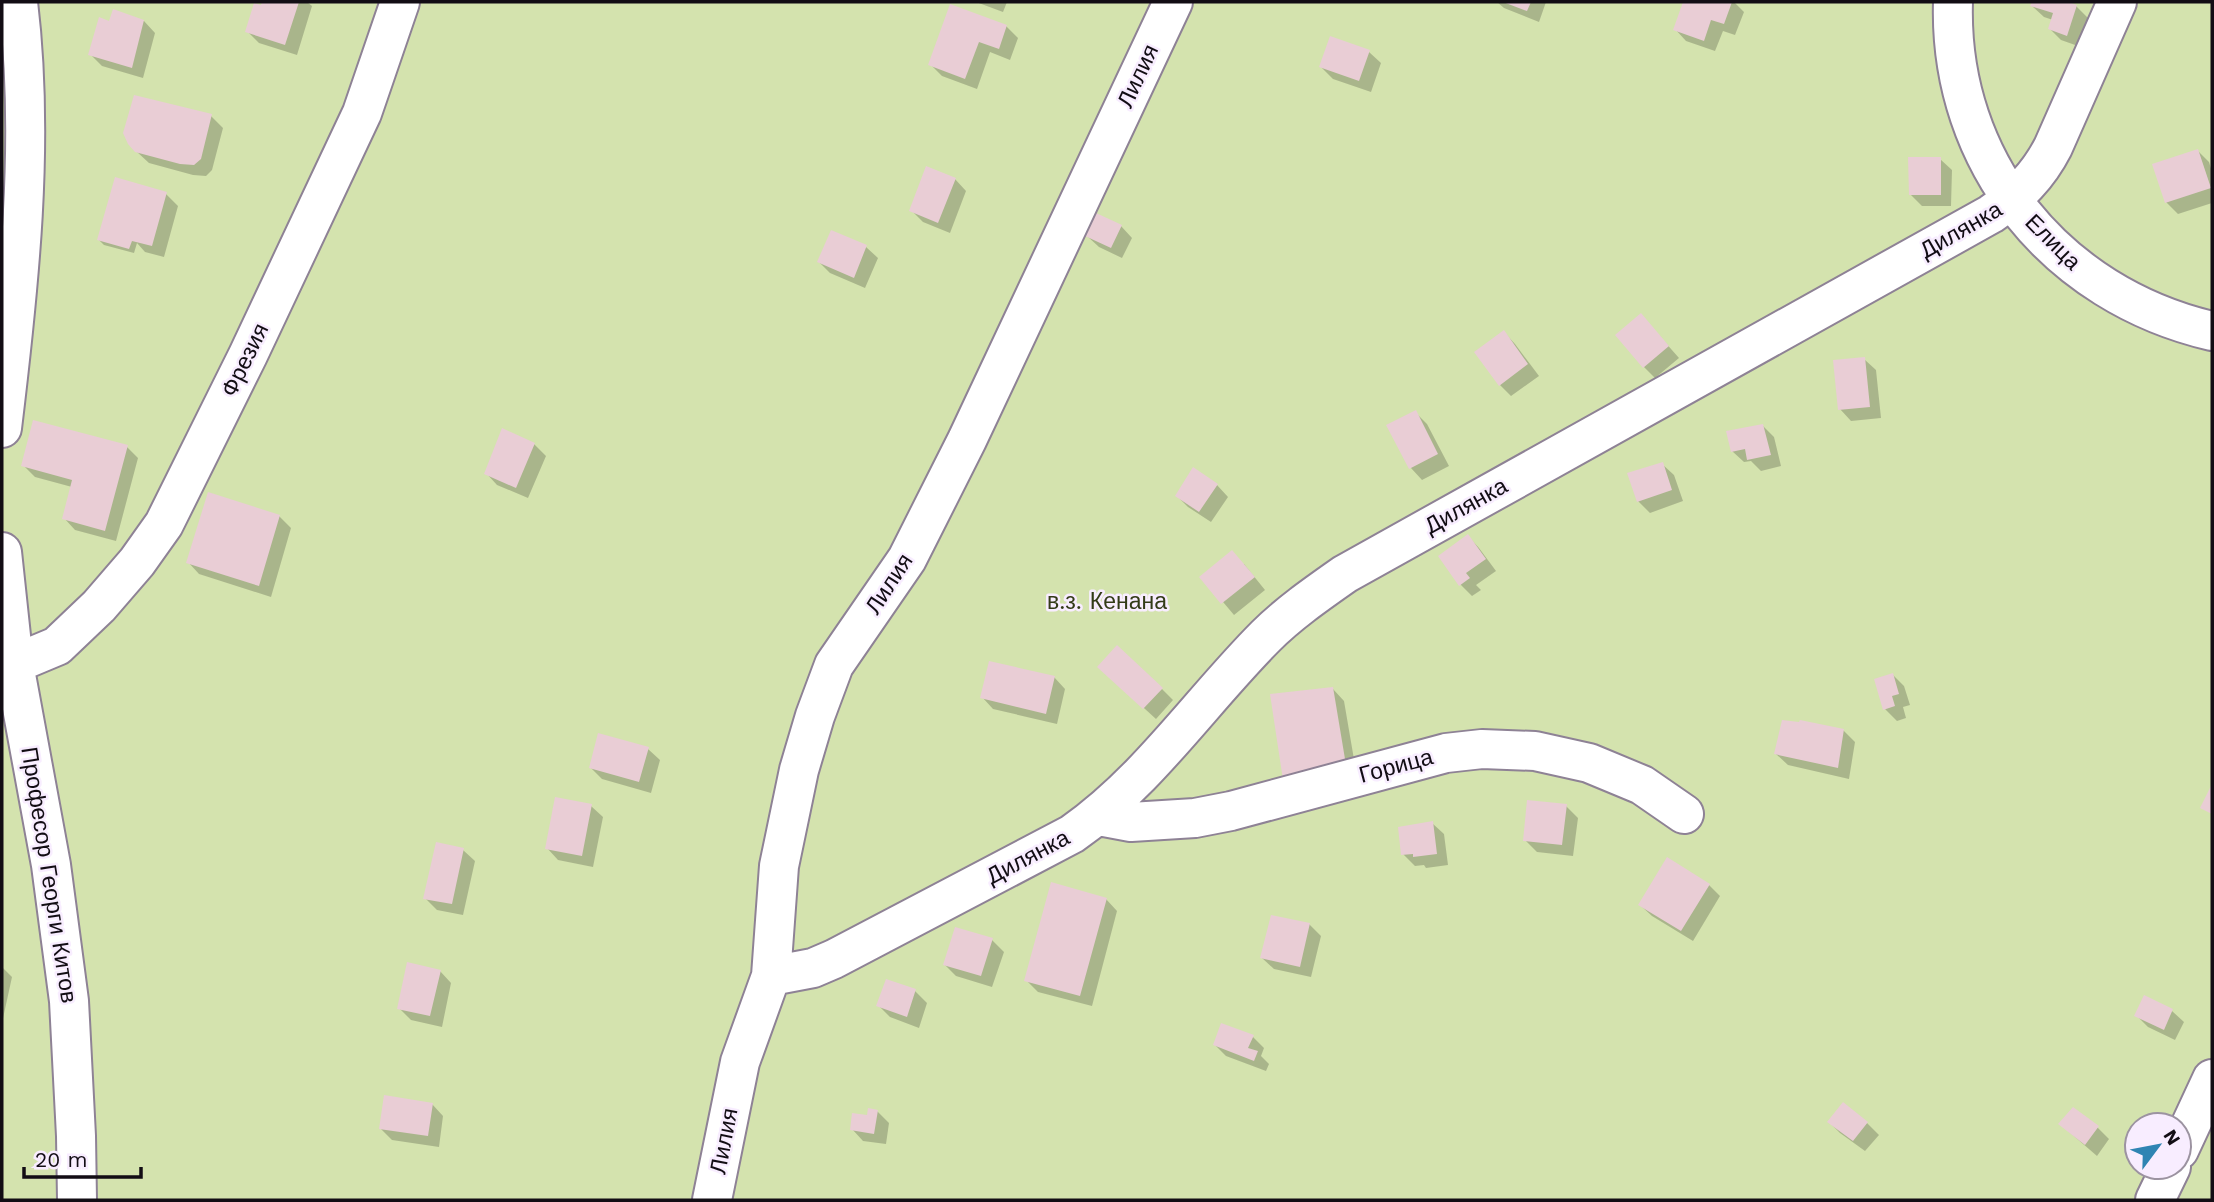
<svg xmlns="http://www.w3.org/2000/svg" width="2214" height="1202" font-family="'Work Sans',sans-serif">
<rect width="100%" height="100%" fill="#f8edff"/>
<!-- green -->
<path fill="#d4e3ae" fill-rule="evenodd" d="M2,2H2212V1200H2ZM2137,1125H2179V1167H2137Z"/>
<!-- shadow -->
<path fill="#0003" d="M264,2H307L312,6L297,55L259,43L247,31Z
M976,2H1007L1003,12Z
M1497,2H1546L1539,22L1504,8Z
M1685,2H1734L1744,12L1735,35L1723,31L1715,51L1686,41L1675,29Z
M2033,2H2063L2076,6L2088,18L2078,46L2061,40L2050,29L2053,20L2044,17L2032,6Z
M144,21L155,33L143,78L102,66L90,54L110,23Z
M1006,26L1018,38L1010,60L990,52L977,89L942,76L930,64Z
M1369,52L1381,63L1371,92L1333,79L1321,67Z
M211,116L223,128L212,170L206,176L193,175L149,163L136,151Z
M2198,151L2209,162L2212,172V203L2178,214L2166,202Z
M1940,159L1952,170L1951,206H1922L1910,194Z
M955,179L966,191L950,233L923,222L911,210Z
M166,194L178,206L164,257L145,252L137,243L134,253L104,245L99,240Z
M1121,226L1132,238L1122,258L1099,247L1087,236Z
M832,232L866,247L878,258L865,288L830,273L819,262Z
M1641,315L1679,358L1655,378L1644,367Z
M1504,332L1515,344L1539,376L1511,396L1500,385Z
M1864,359L1876,370L1881,418L1851,421L1840,409Z
M1415,412L1427,424L1449,466L1422,480L1411,468L1389,426Z
M1763,426L1774,437L1781,466L1761,471L1751,461L1744,462L1732,451Z
M534,444L546,456L528,498L497,485L486,473Z
M127,447L138,458L116,541L75,530L64,518L72,487L35,477L23,465Z
M1662,464L1674,475L1683,501L1650,513L1638,501Z
M1217,485L1228,497L1211,522L1188,507L1177,496Z
M279,516L291,528L271,597L199,574L188,562Z
M1468,536L1479,548L1496,571L1476,585L1481,590L1472,596L1461,585L1440,557Z
M1244,564L1265,590L1234,615L1202,577Z
M1893,675L1904,686L1910,705L1903,707L1906,718L1897,721L1885,709Z
M1054,677L1065,689L1057,724L993,709L982,697Z
M1111,678L1162,689L1173,700L1156,719Z
M1333,689L1344,701L1356,771L1296,790Z
M1843,730L1855,742L1849,779L1788,765L1776,754Z
M648,749L660,760L651,793L602,779L591,768Z
M591,806L603,817L593,867L558,860L547,848Z
M1566,806L1578,818L1573,856L1537,852L1525,840Z
M1432,823L1444,834L1448,865L1426,868L1424,865L1415,866L1403,854Z
M463,850L475,861L463,915L437,910L425,898Z
M1709,885L1720,896L1693,941L1652,916L1640,905Z
M1106,899L1117,911L1092,1006L1038,992L1026,980Z
M1309,924L1321,936L1311,977L1274,969L1262,958Z
M992,940L1004,952L992,987L956,976L945,965Z
M2,967L12,977L2,1023Z
M440,971L451,983L442,1027L411,1020L399,1008Z
M915,991L927,1003L919,1028L890,1017L878,1005Z
M2172,1011L2184,1022L2175,1040L2148,1027L2136,1015Z
M1253,1037L1264,1048L1261,1056L1269,1064L1266,1071L1226,1056L1215,1045Z
M432,1104L443,1116L439,1147L392,1140L381,1129Z
M877,1111L889,1123L886,1144L863,1141L852,1129Z
M1829,1122L1867,1123L1879,1135L1865,1151L1840,1133Z
M2060,1124L2097,1127L2109,1139L2097,1156Z"/>
<!-- building -->
<path fill="#e9cdd5" d="M262,2H299L285,45L245,32L254,3L261,5Z
M1503,2H1531L1527,11Z
M1683,2H1732L1724,24L1711,20L1704,41L1673,30Z
M2032,2H2069L2077,5L2067,36L2048,29L2053,13L2030,6Z
M950,4L1007,25L999,49L979,42L965,79L928,65Z
M113,9L144,20L132,68L88,55L99,17L109,21Z
M1330,36L1370,50L1359,81L1319,67Z
M134,95L212,114L201,159L194,165L180,164L135,152L128,144L123,133Z
M2198,149L2211,188L2165,203L2152,164Z
M1908,157H1941V195H1909Z
M926,166L956,178L938,223L909,211Z
M115,177L167,192L152,246L132,241L129,249L97,240Z
M1096,213L1122,225L1111,248L1085,236Z
M831,230L867,245L854,278L817,262Z
M1641,313L1669,346L1643,368L1615,335Z
M1504,330L1528,364L1499,386L1474,352Z
M1865,357L1870,407L1838,410L1833,360Z
M1416,410L1438,454L1409,469L1386,425Z
M33,420L128,445L105,531L62,519L72,480L21,466Z
M1763,424L1771,455L1747,460L1745,449L1731,452L1726,431Z
M502,428L535,443L516,488L484,474Z
M1663,462L1672,490L1637,502L1627,473Z
M1193,467L1218,484L1199,512L1175,496Z
M208,492L280,515L259,586L186,563Z
M1468,534L1486,559L1466,573L1470,578L1459,586L1438,556Z
M1232,550L1255,577L1221,604L1199,577Z
M1117,645L1163,688L1143,709L1097,667Z
M989,661L1055,676L1046,714L980,698Z
M1893,673L1899,694L1892,696L1895,706L1883,710L1874,679Z
M1333,687L1345,759L1283,780L1270,694Z
M1782,720L1799,722L1800,720L1844,729L1838,768L1774,754Z
M598,733L649,747L639,782L589,768Z
M2212,784V814L2200,808Z
M555,797L592,804L582,856L545,849Z
M1527,800L1567,804L1562,845L1523,841Z
M1433,821L1437,854L1413,857V854L1401,855L1398,827Z
M436,842L464,848L452,904L423,899Z
M1667,857L1710,884L1681,931L1638,905Z
M1051,882L1107,898L1080,996L1024,981Z
M1271,915L1310,923L1300,967L1260,958Z
M955,927L993,938L981,976L943,965Z
M407,962L441,970L430,1016L397,1009Z
M886,979L916,989L907,1017L876,1006Z
M2144,995L2173,1009L2164,1030L2134,1016Z
M1221,1023L1254,1035L1248,1048L1258,1051L1254,1061L1213,1045Z
M384,1095L433,1103L428,1136L379,1129Z
M1843,1102L1868,1122L1853,1141L1827,1122Z
M2073,1107L2099,1126L2085,1145L2058,1124Z
M868,1108L878,1110L874,1134L850,1130L852,1113L867,1115Z"/>
<g fill="none" stroke-linecap="round" stroke-linejoin="round">
<defs>
<path id="minor" d="M1953,2C1948,163 2057,295 2212,331
M2,428C19,288 35,142 18,2
M2,552L14,664L51,865L69,1001L76,1136L77,1200
M14,664L57,646L99,606L137,562L164,524L248,355L362,113L400,2
M1099,816L1131,822L1195,818L1231,811L1446,753L1482,749L1535,751L1589,763L1642,785L1684,814
M771,976L813,968L834,959L1072,834C1148,781 1201,701 1266,636C1289,613 1318,593 1345,574L1991,214C2019,195 2038,176 2053,147L2117,2
M2179,1150L2212,1079
M712,1200L740,1062L771,976L779,866L799,770L815,716L834,665L907,559L967,440L1173,2
M2155,1200L2171,1167"/>
</defs>
<!-- minor casing -->
<use href="#minor" stroke="#8e8295" stroke-width="42"/>
<!-- minor -->
<use href="#minor" stroke="#fff" stroke-width="38"/>
</g>
<g text-anchor="middle" dominant-baseline="central" stroke-width="5" stroke-linejoin="round" paint-order="stroke">
<!-- street labels -->
<g font-size="23" fill="#120d14" stroke="#f8edff">
<text transform="translate(1138 76) rotate(-65)">Лилия</text>
<text transform="translate(1961 230) rotate(-30)">Дилянка</text>
<text transform="translate(2053 242) rotate(45)">Елица</text>
<text transform="translate(245 360) rotate(-64)">Фрезия</text>
<text transform="translate(1466 506) rotate(-29)">Дилянка</text>
<text transform="translate(889 584) rotate(-57)">Лилия</text>
<text transform="translate(1396 766) rotate(-15)">Горица</text>
<text transform="translate(1028 857) rotate(-28)">Дилянка</text>
<text transform="translate(49 875) rotate(81)">Професор Георги Китов</text>
<text transform="translate(724 1141) rotate(-79)">Лилия</text>
</g>
<!-- park labels -->
<g font-size="23" fill="#333b18" stroke="#f8edff">
<text x="1107" y="601">в.з. Кенана</text>
</g>
</g>
<!-- border -->
<rect width="2214" height="1202" fill="none" stroke="#120d14" stroke-width="7"/>
<!-- north arrow -->
<g transform="translate(2158 1146) rotate(58)"><circle r="33" fill="#f8edff" stroke="#9c93a1" stroke-width="2"/>
<path d="M0-5L12 26L0 18L-12 26Z" fill="#2f84b3"/>
<text y="-10" font-size="19" font-weight="bold" text-anchor="middle" fill="#120d14">N</text>
</g>
<!-- scale -->
<path d="M24 1167v10h117v-10" fill="none" stroke="#120d14" stroke-width="3.5"/>
<text x="35" y="1167" font-size="21" fill="#120d14" stroke="#f8edff" stroke-width="5" paint-order="stroke">20 m</text>
</svg>
